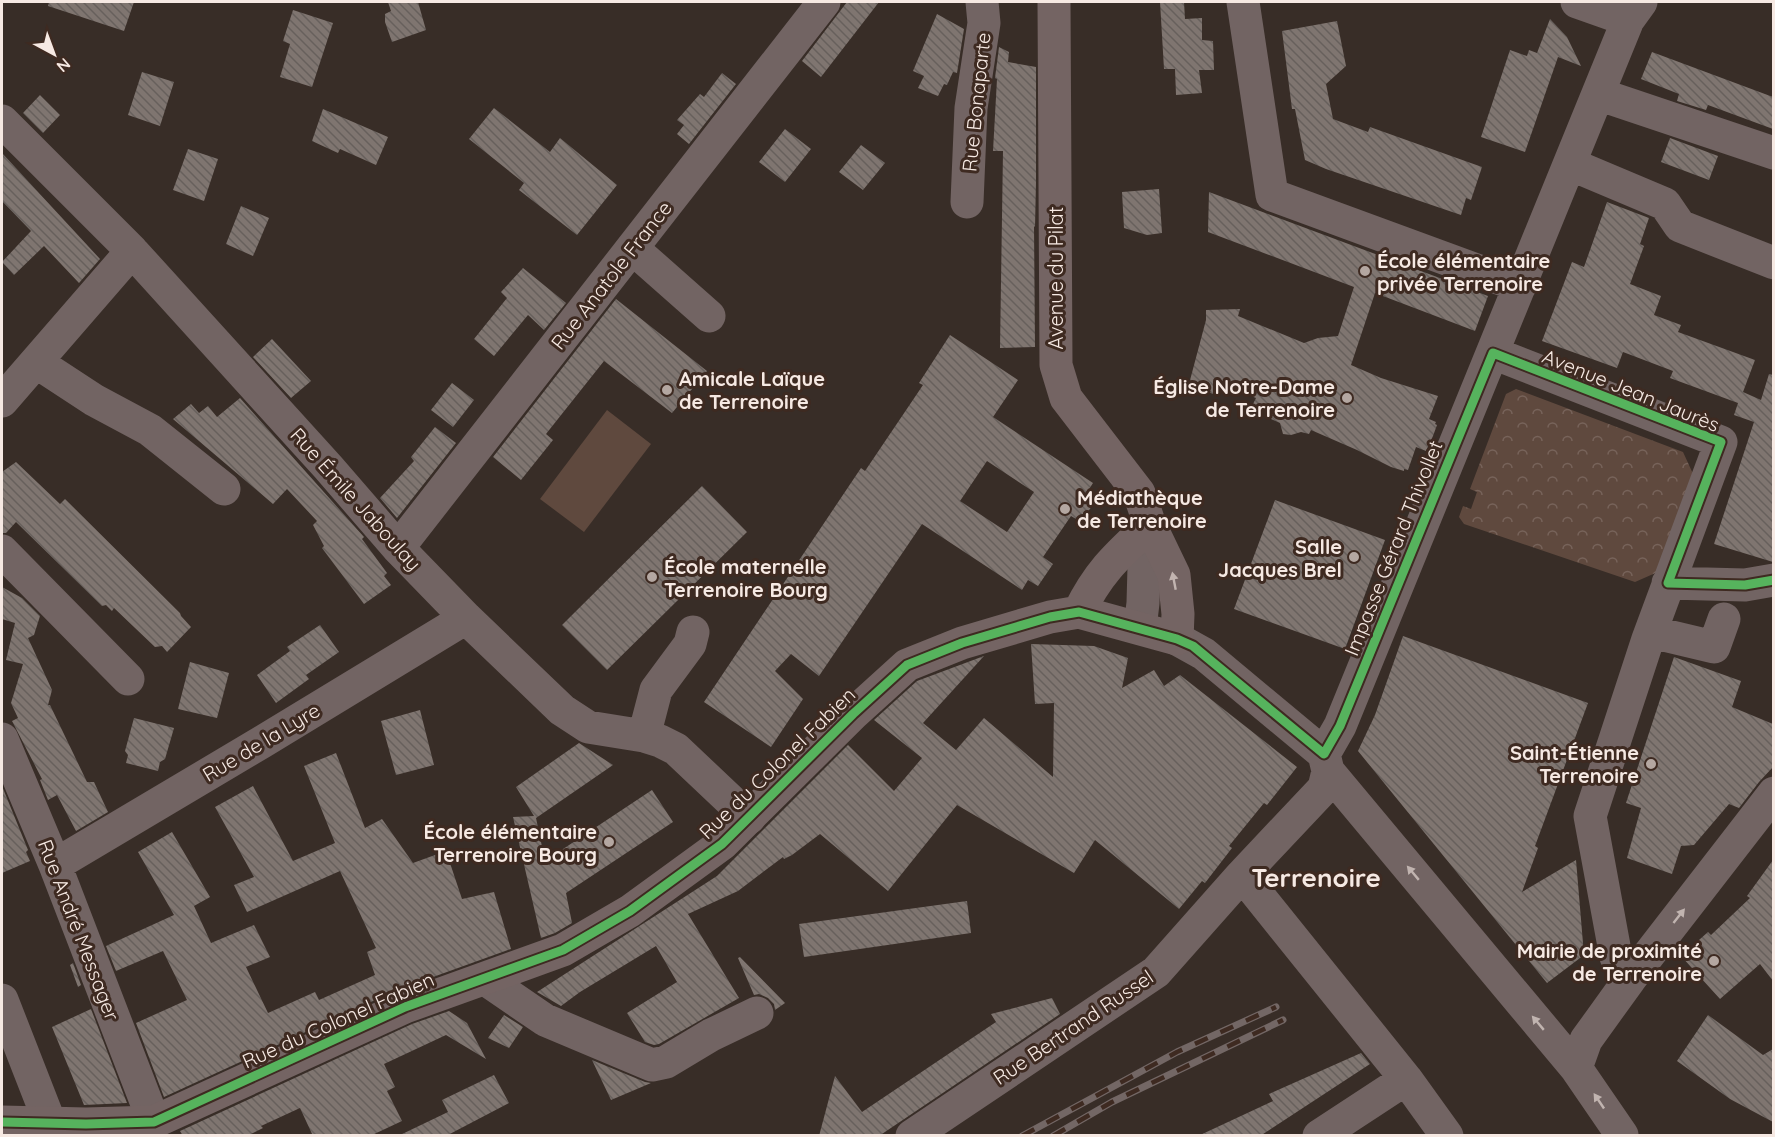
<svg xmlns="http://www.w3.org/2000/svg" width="1775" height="1137" font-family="Quicksand,sans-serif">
<defs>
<pattern id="forest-crowns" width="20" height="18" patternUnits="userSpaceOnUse" patternTransform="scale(1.5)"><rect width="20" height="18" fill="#5f493e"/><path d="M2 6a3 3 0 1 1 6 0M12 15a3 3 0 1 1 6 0" fill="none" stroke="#77635a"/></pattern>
<pattern id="building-back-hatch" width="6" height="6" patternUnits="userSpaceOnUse" patternTransform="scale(1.5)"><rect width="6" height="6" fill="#7f7570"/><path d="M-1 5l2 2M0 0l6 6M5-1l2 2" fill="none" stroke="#67605c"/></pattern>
</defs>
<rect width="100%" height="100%" fill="#382d27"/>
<!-- forest -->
<path fill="url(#forest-crowns)" d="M1516,389L1683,452L1694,476L1660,571L1635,582L1464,524L1459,517L1463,506L1471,509L1477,492L1470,489L1506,394Z"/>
<!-- pitch -->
<path fill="#5f493e" d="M607,410L651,444L584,532L540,499Z"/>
<!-- building -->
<path fill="url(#building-back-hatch)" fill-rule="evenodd" d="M49,2H134L124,31L48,6Z
M388,2H418L426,30L392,42L385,22V14L391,11Z
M847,2H879L821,77L802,61Z
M1160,2H1184L1185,19L1202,18V40L1213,41L1214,70H1199L1202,93L1176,95L1175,69H1164Z
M293,10L333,23L312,87L280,77L290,44L283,41Z
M937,14L964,29L957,73L953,72L947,85L944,84L938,96L918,88L924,76L913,71Z
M1550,19L1567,37L1581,66L1558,57L1525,152L1481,137L1510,50L1527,56L1529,50L1537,53Z
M1337,21L1346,66L1326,84L1333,119L1368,132L1370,127L1482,167L1471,200L1466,198L1461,215L1326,169L1305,160L1295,109H1292L1282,31Z
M999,47L1009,52L1008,62L1036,67V182L1035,227L1034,226L1035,347L1000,348L1003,151H993L997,79L995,78Z
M1652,52L1773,97V129L1708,105L1706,110L1677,101L1679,94L1641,79Z
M142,72L174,82L160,126L128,115Z
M722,73L736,84L689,144L677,134L684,125L677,120L700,94L704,97Z
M40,95L60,115L43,133L23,113Z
M494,108L550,152L560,138L617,185L577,235L519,190L524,183L469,139Z
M323,109L388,137L376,165L340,149L338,153L312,141Z
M785,129L811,149L785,182L759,162Z
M1670,138L1718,156L1709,180L1661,162Z
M861,145L885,163L863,190L839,172Z
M188,149L218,159L204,201L173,190Z
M2,153L100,259L79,283L44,246L14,275L2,262L31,231L2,201Z
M1159,189L1162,233L1147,235L1124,228L1122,192Z
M1209,192L1488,296L1475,331L1375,293L1351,365L1381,378L1438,396L1429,419L1436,422L1435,424L1437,425L1433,436L1426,451L1416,447L1408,470L1404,469V471L1391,467L1357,450L1311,430L1309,434L1301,432L1291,435L1283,434L1280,423L1271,419L1273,415L1256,407V406L1253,404L1256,398L1217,382L1213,394L1189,384L1206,320V310L1240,309L1238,316L1304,343L1318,338L1338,336L1354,287L1208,232Z
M1607,202L1649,218L1640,244L1644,246L1630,284L1661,296L1654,315L1681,325L1678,332L1755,360L1743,392L1761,400L1769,374L1773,375V562L1714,544L1754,422L1734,415L1738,403L1670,378L1673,371L1623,352L1617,368L1542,341L1572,262L1584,267Z
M241,206L269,218L253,256L226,244Z
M523,268L566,303L544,330L528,315L494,356L474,339L507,298L501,292Z
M616,299L707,371L672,413L604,361L546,434L553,440L521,480L493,457Z
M950,335L1018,380L993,417L1093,483L1086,494L1096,500L1081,522L1071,516L1043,557L1053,564L1038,586L1028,580L1022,590L922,524L819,676L791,654L775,671L803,699L771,747L704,702L861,468L865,471L923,385L919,383ZM987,461L1034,492L1007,532L960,501Z
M272,339L311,381L291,398L253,357Z
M452,383L474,400L453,427L431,410Z
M240,398L364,537L362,539L387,573L384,576L391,585L364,604L322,548L324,546L313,525L317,521L287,489L273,504L173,419L191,404L199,413L208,406L217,417Z
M435,427L456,443L397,518L380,498L414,461L411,457Z
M16,462L60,504L65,499L180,613L181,616L191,627L167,652L162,646L155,647L114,608L112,611L106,605L102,606L16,522L6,533H2V472Z
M702,486L747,532L607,670L562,625Z
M1275,500L1385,540L1345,649L1234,609Z
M2,587L22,598L40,616L34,635L28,638L52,690L48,705H50L87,782H94L108,812L76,831L57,795L48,800L40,780L42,779L12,721L18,718L11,703L23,664L6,660L15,623L2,619Z
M320,625L339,652L306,675L309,679L276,703L257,675L290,651L287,647Z
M1403,636L1588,703L1535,846L1538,848L1522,892L1576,860L1584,955L1547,983L1358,751L1375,715Z
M1031,644L1094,646L1128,658L1122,688L1154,670L1164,686L1180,675L1297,767L1267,805L1264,803L1229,846L1232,848L1205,883L1202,881L1179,909L1095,840L1074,873L957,805L888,891L820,834L792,855L784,859L783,857L738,891L688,914L739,998L659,1044L654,1045L645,1042L627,1013L677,982L656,946L580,992L561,1006L537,992L717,876L848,745L894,791L922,758L874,720L917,681L984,656L923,723L956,750L984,718L1053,777L1054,703L1035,704Z
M1674,657L1741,681L1732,707L1773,724V767L1759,782L1739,808L1729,804L1694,845L1681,846L1672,874L1627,858L1641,808L1626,803Z
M190,662L229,673L217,718L178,709Z
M420,710L434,765L396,775L381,721Z
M134,718L174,728L165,759L160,762L158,771L126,763L128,755L125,751Z
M579,743L613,765L536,818L545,861L652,790L673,822L566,893L572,923L555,933L541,938L513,817L534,816L516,787Z
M336,753L365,828L382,819L413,863L446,851L462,899L494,892L511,949L397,990L164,1097L136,1023L187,1000L163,951L116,971L106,946L174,915L138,852L172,832L210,897L194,906L211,943L254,925L270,957L246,967L268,1013L315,992L319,1000L375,975L367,952L376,948L340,871L247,912L234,885L254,877L215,807L253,786L293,861L335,843L304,766Z
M2,786L28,850L26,852L30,861L2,873Z
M1773,860V981L1760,964L1720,999L1681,956L1708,932L1711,935L1750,898L1747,896Z
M967,901L971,933L804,957L799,924Z
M740,957L785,1003L775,1010L774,1004L768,998L759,994L754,995L738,958Z
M73,963L81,985L78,987L70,965Z
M1052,998L1060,1014L879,1136H819L835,1076L862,1112L996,1022L991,1014Z
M91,1009L127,1103L84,1105L52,1027Z
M449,1011L467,1023L486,1059L446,1035L384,1064L395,1087L387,1091L402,1121L370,1136H313L300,1108L261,1126L263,1128L247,1136H183L180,1131L412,1024Z
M504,1015L523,1027L509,1048L488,1038Z
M1708,1015L1763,1055L1773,1049V1122L1730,1099L1677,1061Z
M1361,1053L1370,1064L1260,1136H1198L1273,1101L1269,1094Z
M592,1060L645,1082L651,1083L611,1100Z
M494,1075L509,1103L446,1136H398L448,1112L442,1100Z"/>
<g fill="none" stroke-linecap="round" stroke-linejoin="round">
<!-- minor -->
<path stroke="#726463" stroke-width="33" d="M1243,2L1272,195L1520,286
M1577,2L1628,20
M1598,94L1774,153
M2,121L132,251L328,467L398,548L466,618L562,710L588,727L644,736L660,741L676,749L749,818
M1570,164L1665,204L1680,226L1774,263
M967,202L971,108L984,23L982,2
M632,248L709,316
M1493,353L1721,442L1648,639L1590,816L1616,957L1630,979
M36,362L94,400L150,430L224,489
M2,401L132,251
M398,548L824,2
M2,551L128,679
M1668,583L1745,585L1774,580
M1140,628L1143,603L1144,567L1150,525
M1651,632L1714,647L1724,619
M1177,639L1204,654L1324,754
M644,736L656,690L690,644L693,632
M2,739L55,865L154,1122
M1324,754L1340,726L1628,20L1641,2
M1328,771L1576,1068L1622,1135
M55,865L262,742L466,618
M1242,875L1406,1079L1447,1136
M485,979L545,1020L652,1065L666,1062L711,1035L757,1013
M2,1000L50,1123
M1576,1068L1586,1040L1630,979L1774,793
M912,1136L1156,972L1242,875L1324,788L1328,771L1324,754
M1319,1136L1406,1079"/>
<!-- major -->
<path stroke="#746463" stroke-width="33" d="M1079,612C1099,571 1118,555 1150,525
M2,1122L86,1124L154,1122L405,1007L563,950L630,911L722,844L853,714L907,665L962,643L1050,617L1079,612L1177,639L1178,614L1174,575L1150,525L1139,493L1066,398L1056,365L1054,2"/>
<defs>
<path id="rail" d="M1022,1136L1177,1052L1276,1007
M1053,1136L1112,1102L1283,1020"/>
</defs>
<!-- rail casing -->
<use href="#rail" stroke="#736765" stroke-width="7"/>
<!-- rail -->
<use href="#rail" stroke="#3e2a21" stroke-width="4.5" stroke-dasharray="14" stroke-linecap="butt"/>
<defs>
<path id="cycleway" d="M2,1122L86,1124L154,1122L405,1007L563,950L630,911L722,844L853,714L907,665L962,643L1050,617L1079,612L1177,639L1193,646L1324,754L1340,726L1493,353L1721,442L1668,583L1745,585L1774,580"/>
</defs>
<!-- cycleway casing -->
<use href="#cycleway" stroke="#3e2a21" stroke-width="13"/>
<!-- cycleway -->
<use href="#cycleway" stroke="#56b35d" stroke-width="9"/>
</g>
<!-- one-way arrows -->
<defs><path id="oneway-solid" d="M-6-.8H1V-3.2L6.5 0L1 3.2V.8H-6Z" transform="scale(1.5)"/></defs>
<use fill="#c2b4b0" href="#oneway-solid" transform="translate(1174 581) rotate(-101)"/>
<g fill="#c1b4b0">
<use href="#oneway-solid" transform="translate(1413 873) rotate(-130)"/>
<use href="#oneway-solid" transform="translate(1679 916) rotate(-52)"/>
<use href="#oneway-solid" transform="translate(1538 1023) rotate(-130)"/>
<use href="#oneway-solid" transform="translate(1599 1101) rotate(-124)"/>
</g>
<!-- markers -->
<g fill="#b4a7a1" stroke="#3e2a21" stroke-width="2">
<circle cx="1365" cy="271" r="6"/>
<circle cx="667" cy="390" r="6"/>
<circle cx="1347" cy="398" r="6"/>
<circle cx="1065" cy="509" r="6"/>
<circle cx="1354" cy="557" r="6"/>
<circle cx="652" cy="577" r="6"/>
<circle cx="1651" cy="764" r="6"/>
<circle cx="609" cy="842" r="6"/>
<circle cx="1714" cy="961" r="6"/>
</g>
<g text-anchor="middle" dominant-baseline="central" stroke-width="6" stroke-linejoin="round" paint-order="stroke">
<!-- street labels -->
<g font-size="20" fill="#f6e9e3" stroke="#3e2a21">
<text transform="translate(976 102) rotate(-84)">Rue Bonaparte</text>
<text transform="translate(611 275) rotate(-52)">Rue Anatole France</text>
<text transform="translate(1055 278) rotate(-90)">Avenue du Pilat</text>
<text transform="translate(1631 390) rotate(22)">Avenue Jean Jaurès</text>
<text transform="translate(356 499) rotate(48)">Rue Émile Jaboulay</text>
<text transform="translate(1393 548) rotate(-68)">Impasse Gérard Thivollet</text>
<text transform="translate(261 742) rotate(-31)">Rue de la Lyre</text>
<text transform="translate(777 763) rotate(-44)">Rue du Colonel Fabien</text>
<text transform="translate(79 930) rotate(69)">Rue André Messager</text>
<text transform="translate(338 1020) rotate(-24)">Rue du Colonel Fabien</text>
<text transform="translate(1073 1027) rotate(-34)">Rue Bertrand Russel</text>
</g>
<!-- poi labels -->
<g font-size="20" font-weight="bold" fill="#f6e9e3" stroke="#3e2a21" text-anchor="end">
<text x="1377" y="260" text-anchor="start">École élémentaire<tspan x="1377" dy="23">privée Terrenoire</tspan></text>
<text x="679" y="378" text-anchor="start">Amicale Laïque<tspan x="679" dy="23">de Terrenoire</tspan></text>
<text x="1335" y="386">Église Notre-Dame<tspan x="1335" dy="23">de Terrenoire</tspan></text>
<text x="1077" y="497" text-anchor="start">Médiathèque<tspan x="1077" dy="23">de Terrenoire</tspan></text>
<text x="1342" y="546">Salle<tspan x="1342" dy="23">Jacques Brel</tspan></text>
<text x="664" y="566" text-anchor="start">École maternelle<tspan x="664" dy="23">Terrenoire Bourg</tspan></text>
<text x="1639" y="752">Saint-Étienne<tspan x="1639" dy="23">Terrenoire</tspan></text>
<text x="597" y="831">École élémentaire<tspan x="597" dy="23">Terrenoire Bourg</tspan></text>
<text x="1702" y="950">Mairie de proximité<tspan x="1702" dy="23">de Terrenoire</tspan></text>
</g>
<!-- district labels -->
<g font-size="26" font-weight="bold" fill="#f6e9e3" stroke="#3e2a21">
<text x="1316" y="877">Terrenoire</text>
</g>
</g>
<!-- border -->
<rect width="1775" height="1137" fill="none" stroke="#f6e9e3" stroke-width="6"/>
<!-- north arrow -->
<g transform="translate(54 54) rotate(139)" stroke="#3e2a21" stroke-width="4.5" paint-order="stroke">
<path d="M0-4.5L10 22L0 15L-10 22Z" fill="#f6e9e3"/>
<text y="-9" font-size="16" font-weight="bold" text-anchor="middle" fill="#f6e9e3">N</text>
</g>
</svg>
